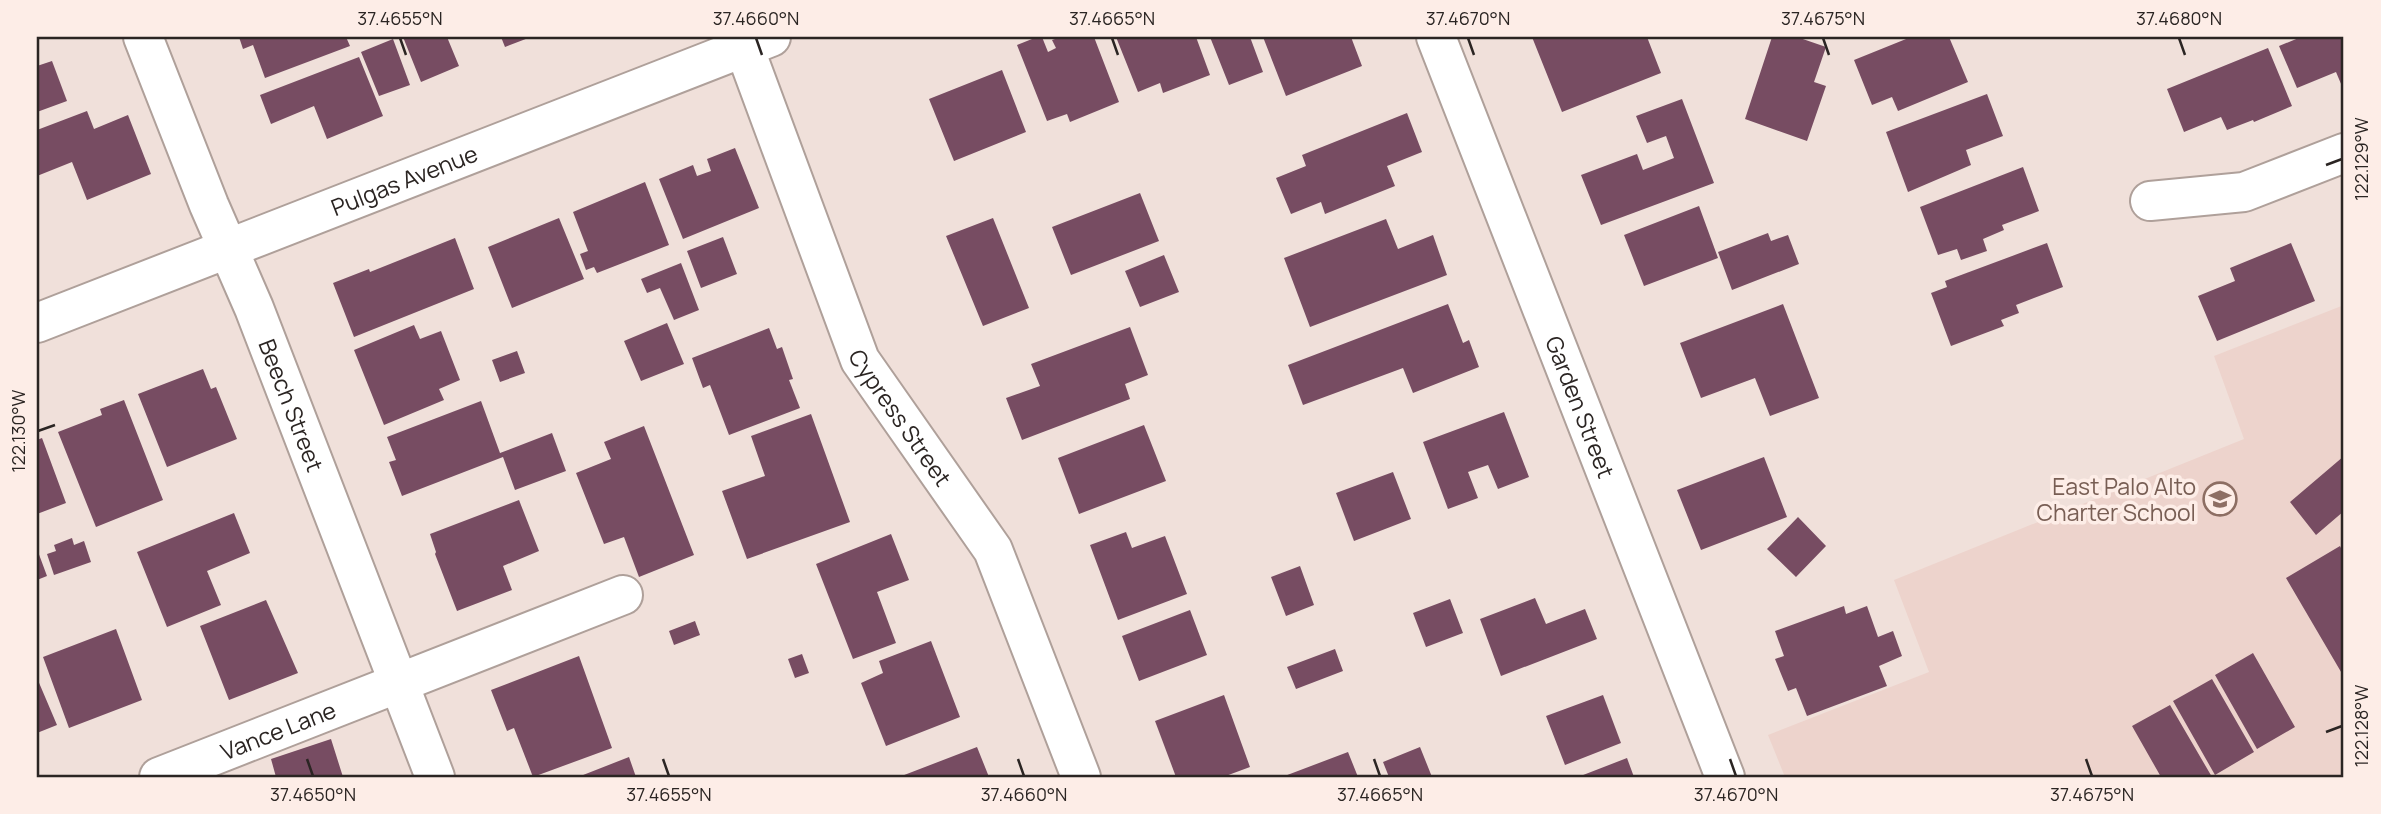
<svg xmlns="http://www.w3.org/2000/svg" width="2381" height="814" font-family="Manrope,sans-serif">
<rect width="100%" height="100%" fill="#f0e0da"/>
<!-- education -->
<path fill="#edd3cc" d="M2344,305V777H1785L1768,735L1929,672L1894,580L2244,439L2214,356Z"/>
<!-- building -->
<path fill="#774c62" d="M239,37H346L350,46L265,78L253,45L243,49Z
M403,37H447L459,66L421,82Z
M501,37H531L505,47Z
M1037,37H1042L1048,52L1056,48L1052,40L1061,37H1077L1078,39L1094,37L1119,102L1070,122L1067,114L1047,121L1017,45Z
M1116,37H1196L1210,75L1163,93L1160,83L1138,92Z
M1210,37H1250L1263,72L1229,85Z
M1263,37H1351L1362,66L1286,96Z
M1532,37H1647L1661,73L1562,112Z
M1772,37H1797L1826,47L1814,82L1826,86L1807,141L1745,119Z
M1911,37H1949L1968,82L1898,111L1892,97L1872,105L1854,60Z
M2301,37H2344V91L2336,72L2297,88L2279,46Z
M393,39L410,85L379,96L361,52Z
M2268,48L2292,106L2254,122L2253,120L2227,130L2221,117L2184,132L2167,89Z
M359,57L383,116L327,139L314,106L271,124L260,95Z
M52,61L67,101L37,112V66Z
M1002,70L1026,132L954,161L929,99Z
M1987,94L2003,136L1966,150L1971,165L1908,192L1886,132Z
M1682,99L1714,183L1601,225L1581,175L1637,154L1643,170L1674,158L1666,136L1647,143L1636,116Z
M87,111L94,129L128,115L151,174L87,200L72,162L37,176V130Z
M1407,113L1422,152L1387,166L1395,186L1325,214L1321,202L1291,214L1276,178L1306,166L1302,155Z
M735,148L759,208L683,239L659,179L693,165L697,176L711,171L707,159Z
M2023,167L2039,211L2002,225L2004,230L1983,239L1987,251L1961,260L1957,249L1938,255L1920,207Z
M645,182L669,245L597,273L594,267L586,270L580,254L588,251L573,212Z
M1140,193L1159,241L1071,275L1052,227Z
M1699,206L1718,258L1644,286L1624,235Z
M559,218L584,279L512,308L488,247Z
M993,218L1029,308L983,326L946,236Z
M1386,219L1398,249L1433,235L1447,275L1310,327L1284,258Z
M1768,233L1771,241L1788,235L1799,264L1732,290L1718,252Z
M723,237L737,274L701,288L687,251Z
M455,238L474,289L354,337L333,283L369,269L370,272Z
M2047,243L2063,287L2016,305L2019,313L2001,320L2004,326L1951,346L1931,293L1947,287L1945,281Z
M2291,243L2315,301L2217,341L2198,296L2235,281L2230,268Z
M1164,255L1179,292L1140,307L1125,271Z
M681,263L699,310L674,320L660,288L647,293L641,279Z
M1448,304L1463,343L1469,340L1479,367L1413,393L1403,368L1303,405L1288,365Z
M1783,304L1819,398L1770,416L1755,378L1701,398L1680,343Z
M667,323L684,364L641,381L624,341Z
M414,325L420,339L441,331L460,380L439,389L444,400L384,425L354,350Z
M1130,327L1148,375L1125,384L1130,399L1022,440L1006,398L1040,386L1031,364Z
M769,328L777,349L782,347L793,379L789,380L800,408L729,435L710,385L703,388L692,358Z
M517,351L525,373L500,382L492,360Z
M203,369L211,389L216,387L237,439L167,467L138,394Z
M124,400L163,500L96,527L58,432L102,415L100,409Z
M481,401L500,453L552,433L566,471L515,490L503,457L402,496L389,462L396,460L387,437Z
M1504,412L1529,477L1498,489L1488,465L1468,472L1478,498L1448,509L1423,442Z
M811,414L850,522L747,559L722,491L765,476L751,436Z
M1144,425L1166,481L1079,514L1058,458Z
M644,426L694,555L639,577L624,537L604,544L576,473L611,459L604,442Z
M42,438L66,503L37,514V440Z
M2344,456V511L2316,535L2290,502Z
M1764,457L1787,517L1701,550L1677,490Z
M1393,472L1411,519L1354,541L1336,493Z
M519,500L539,551L503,566L512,590L457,611L435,554L436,552L430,534Z
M234,513L250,553L207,571L221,605L167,627L137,552Z
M1798,517L1826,546L1796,577L1767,549Z
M1126,532L1132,548L1165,536L1187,594L1118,620L1090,545Z
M891,534L909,580L877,592L896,643L853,659L816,564Z
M72,538L74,545L84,541L91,562L54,575L47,554L56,551L54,545Z
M2340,546L2344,554V677L2286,578Z
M37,549L47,576L37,580Z
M1300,566L1314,605L1286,616L1271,577Z
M1535,598L1546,624L1585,609L1597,639L1501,676L1480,619Z
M1450,599L1463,633L1426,647L1413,613Z
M266,600L298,673L229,700L200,626Z
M1844,606L1846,614L1867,606L1878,637L1893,631L1902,656L1879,666L1887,686L1807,716L1796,688L1788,691L1775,659L1784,656L1775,631Z
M1190,610L1207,655L1139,681L1122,636Z
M695,621L700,635L674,645L669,631Z
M116,629L142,700L69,728L43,657Z
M931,641L960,717L886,746L861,683L883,673L879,661Z
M1335,649L1343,671L1296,689L1287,667Z
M2253,653L2295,727L2257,749L2215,675Z
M802,654L809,673L795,678L788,659Z
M579,656L612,748L533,777L514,728L507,731L491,690Z
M37,678L57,725L37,733Z
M2212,679L2254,752L2215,775L2173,701Z
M1224,695L1250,767L1223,777H1176L1155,721Z
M1603,695L1621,743L1565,765L1546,716Z
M2170,705L2212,777H2161L2132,726Z
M331,739L343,777H276L271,759Z
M977,747L989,777H899Z
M1420,747L1432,777H1389L1383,762Z
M1348,752L1358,777H1282Z
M629,757L636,777H578Z
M1627,758L1634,777H1578Z"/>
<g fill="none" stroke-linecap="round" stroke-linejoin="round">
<defs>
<g id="minor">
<path id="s1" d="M143,37L209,205L254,308L435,777"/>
<path id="s2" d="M1436,37L1725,777"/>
<path id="s3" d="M744,47L860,360L993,550L1081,777"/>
<path d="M2150,201L2244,192L2344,153"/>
<path id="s4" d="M37,323L771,37"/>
<path id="s5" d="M159,777L623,595"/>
</g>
</defs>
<!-- minor casing -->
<use href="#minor" stroke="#afa09a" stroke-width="42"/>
<!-- minor -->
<use href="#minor" stroke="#fff" stroke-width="38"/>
</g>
<!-- ticks -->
<path fill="none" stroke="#2b2523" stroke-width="2.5" d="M400,38L406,55M756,38L762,55M1112,38L1118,55M1468,38L1474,55M1823,38L1829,55M2179,38L2185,55M2326,165L2342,159M38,431L55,425M2326,732L2342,726M307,759L313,776M663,759L669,776M1018,759L1024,776M1374,759L1380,776M1730,759L1736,776M2086,759L2092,776"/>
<!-- icons -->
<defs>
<symbol id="school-ring" viewBox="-11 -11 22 22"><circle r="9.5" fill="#fdede7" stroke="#8d6e63" stroke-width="1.5"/><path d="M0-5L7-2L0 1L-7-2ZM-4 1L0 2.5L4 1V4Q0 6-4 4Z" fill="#8d6e63"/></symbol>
</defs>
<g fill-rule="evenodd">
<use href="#school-ring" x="2201" y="480" width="38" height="38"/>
</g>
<g text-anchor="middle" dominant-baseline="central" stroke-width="7" stroke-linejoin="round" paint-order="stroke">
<!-- street labels -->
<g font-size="23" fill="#2b2523" stroke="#fdede7">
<text stroke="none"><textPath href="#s4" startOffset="394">Pulgas Avenue</textPath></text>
<text stroke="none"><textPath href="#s1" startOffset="397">Beech Street</textPath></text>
<text stroke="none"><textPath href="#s2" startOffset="397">Garden Street</textPath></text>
<text stroke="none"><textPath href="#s3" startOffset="404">Cypress Street</textPath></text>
<text stroke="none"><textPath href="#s5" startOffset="128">Vance Lane</textPath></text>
</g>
<!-- education labels -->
<g font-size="23" fill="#785e54" stroke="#fdede7" text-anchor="end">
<text x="2196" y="486">East Palo Alto<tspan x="2196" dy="26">Charter School</tspan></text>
</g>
</g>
<!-- border -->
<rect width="2381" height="814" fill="none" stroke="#fdede7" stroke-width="77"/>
<rect x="38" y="38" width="2304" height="738" fill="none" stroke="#2b2523" stroke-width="2.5"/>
<g font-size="18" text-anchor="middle" fill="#2b2523">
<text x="400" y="25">37.4655°N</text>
<text x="756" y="25">37.4660°N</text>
<text x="1112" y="25">37.4665°N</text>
<text x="1468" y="25">37.4670°N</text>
<text x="1823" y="25">37.4675°N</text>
<text x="2179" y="25">37.4680°N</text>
<text transform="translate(2362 159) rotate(-90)" y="6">122.129°W</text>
<text transform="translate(19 431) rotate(-90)" y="6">122.130°W</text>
<text transform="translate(2362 726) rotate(-90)" y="6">122.128°W</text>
<text x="313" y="801">37.4650°N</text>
<text x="669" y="801">37.4655°N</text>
<text x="1024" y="801">37.4660°N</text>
<text x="1380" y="801">37.4665°N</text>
<text x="1736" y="801">37.4670°N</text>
<text x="2092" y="801">37.4675°N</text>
</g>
</svg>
